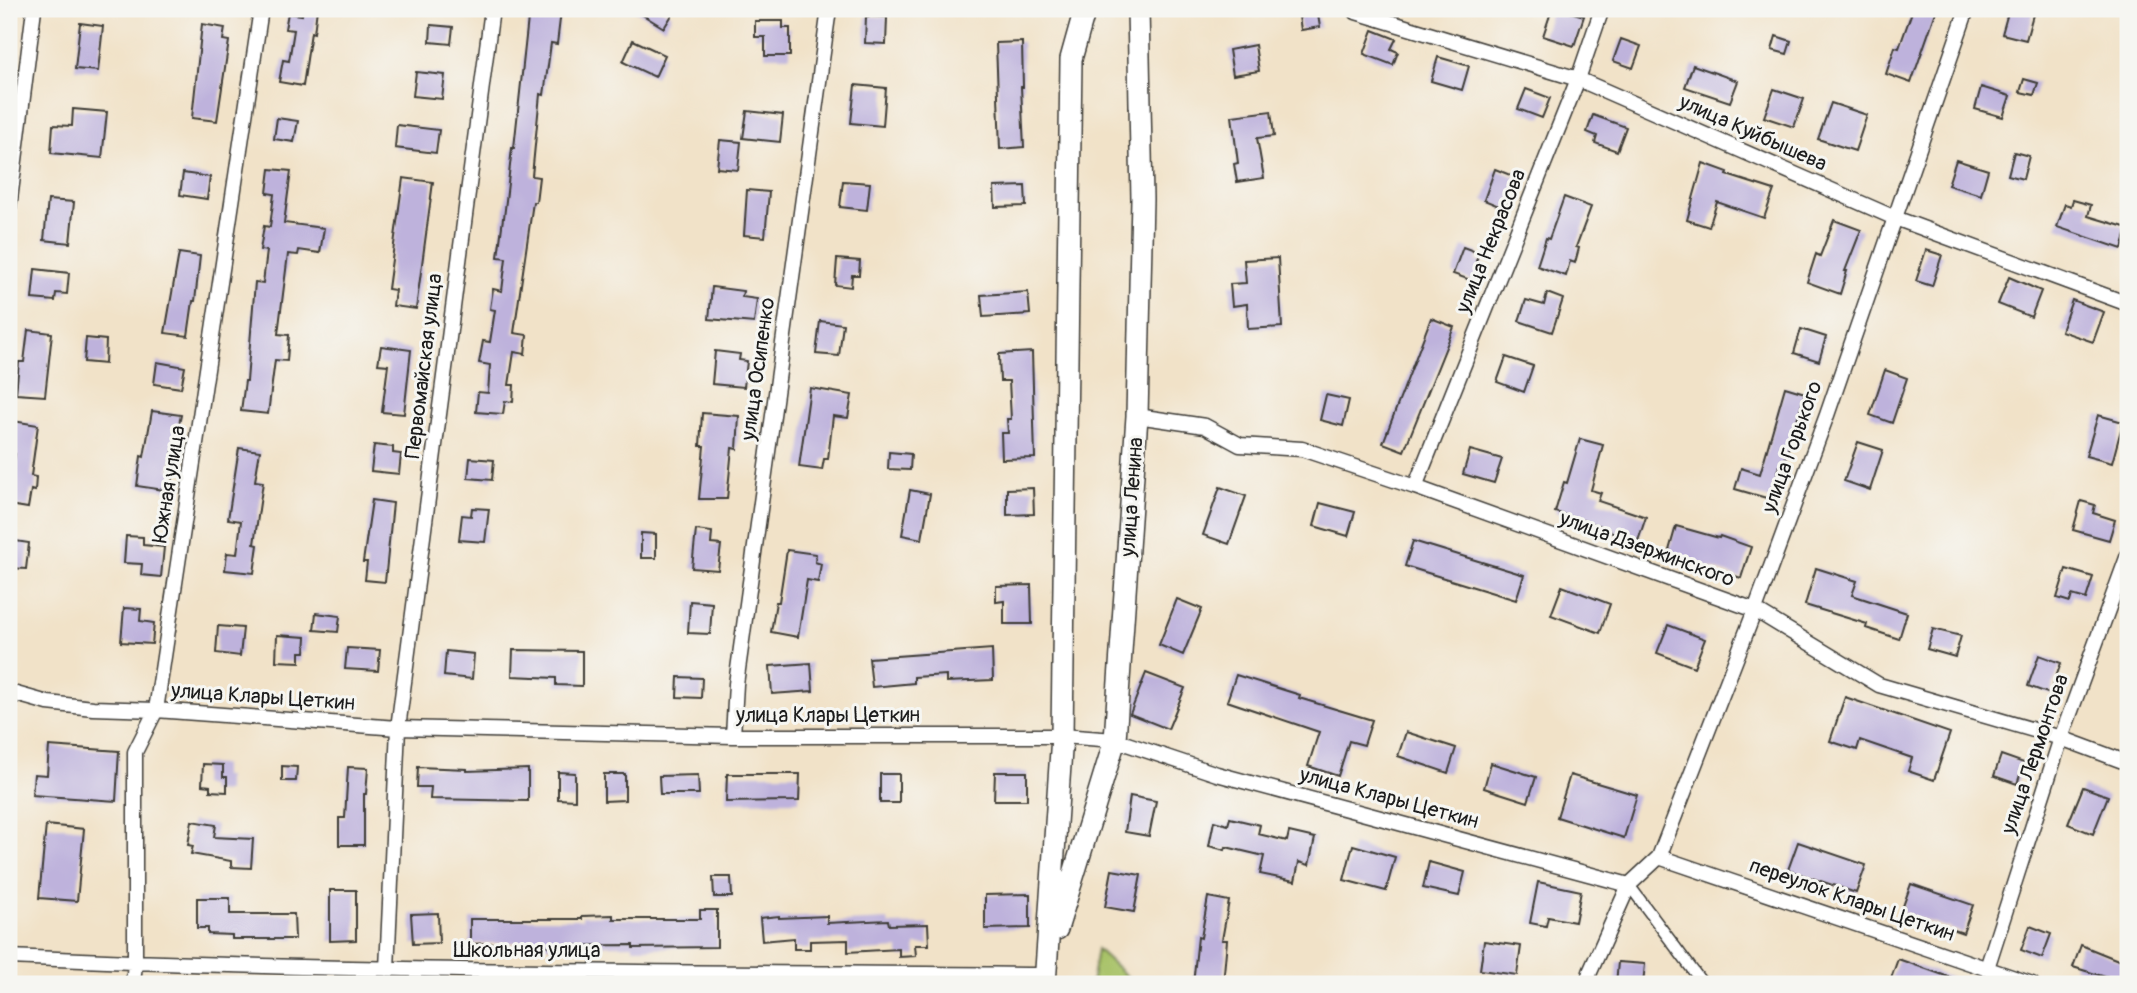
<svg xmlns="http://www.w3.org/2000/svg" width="2137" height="993" font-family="Pangolin,sans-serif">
<rect width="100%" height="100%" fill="#f6f6f2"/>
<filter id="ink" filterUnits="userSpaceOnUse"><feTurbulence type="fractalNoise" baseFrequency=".0143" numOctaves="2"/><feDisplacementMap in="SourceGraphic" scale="14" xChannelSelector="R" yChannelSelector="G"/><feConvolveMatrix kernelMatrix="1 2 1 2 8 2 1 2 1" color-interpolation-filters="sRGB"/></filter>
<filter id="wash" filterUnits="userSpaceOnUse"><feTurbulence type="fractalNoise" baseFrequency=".00686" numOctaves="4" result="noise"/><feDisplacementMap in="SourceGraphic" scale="28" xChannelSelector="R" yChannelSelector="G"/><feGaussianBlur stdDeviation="1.57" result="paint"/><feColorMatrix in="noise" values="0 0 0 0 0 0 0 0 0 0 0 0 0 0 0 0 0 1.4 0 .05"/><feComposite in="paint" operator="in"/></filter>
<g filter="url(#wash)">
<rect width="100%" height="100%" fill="#f1e2c8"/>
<!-- green -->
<path fill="#a8c268" stroke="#626f42" stroke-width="2" d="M1097,949L1135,984H1091Z"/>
<g id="blocks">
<!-- building -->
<path fill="#beb2dc" d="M303,9H317L314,33L311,32L303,86L279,82L283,60L289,61L294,30L285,29L288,13L302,15Z
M529,9L561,11L557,44L551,43L544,95L540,94L532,176L539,177L536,202H533L514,333L527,335L525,354L514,352L509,385H514L513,402L505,401L503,414L476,412L478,392L488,393L490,365L479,363L483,341L490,342L495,310L490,309L493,289L502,291L506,258L498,257L503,218H504L512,148H514Z
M633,9H661L672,15L664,28Z
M1298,9H1317L1320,27L1301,30Z
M1552,9H1560L1584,16L1574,46L1543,36Z
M1913,9H1937L1911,83L1886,74L1895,47L1899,48Z
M2009,9L2034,11L2026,40L2002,34Z
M866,16L887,17L886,44L865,43Z
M755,21H783V28H790V56H765V37H755Z
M80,23L103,26L98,71L75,69Z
M202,24L225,28L223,40L229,41L217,121L192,118Z
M431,25L453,27L451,44L430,42Z
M1373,30L1396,39L1391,49L1398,52L1393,65L1364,54Z
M1776,36L1791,41L1787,54L1772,50Z
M1621,39L1641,46L1633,68L1613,61Z
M633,40L665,55L655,77L623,62Z
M1022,42L1023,87H1021L1024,147L1000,149L996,43Z
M1255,45L1259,71L1233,75L1229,50Z
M1438,57L1469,66L1462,90L1431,81Z
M1693,65L1738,81L1730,102L1685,87Z
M416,72L445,75L442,99L413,96Z
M2024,79L2038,83L2034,95L2020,92Z
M855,85L886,88L883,126L851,123Z
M1981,87L2010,96L2003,117L1975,109Z
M1526,89L1550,98L1542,118L1518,109Z
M1774,89L1804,99L1794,127L1764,117Z
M1831,103L1867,115L1855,151L1818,139Z
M73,109L107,112L102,158L51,153L53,125L72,126Z
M747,111L783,115L780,142L743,138Z
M1271,111L1274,136L1257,138L1264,178L1237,182L1234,164L1238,163L1232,116Z
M1593,115L1626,127L1617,151L1595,143L1597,136L1587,132Z
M277,118L298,121L294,142L274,139Z
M397,125L439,130L436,153L395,148Z
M720,140L741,142L738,170L717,168Z
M2014,152L2029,156L2023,179L2008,175Z
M1956,160L1988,170L1981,195L1948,185Z
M1703,163L1728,172L1727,175L1774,190L1764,218L1717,202L1709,227L1687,220Z
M270,169L291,171L284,223L324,228L320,253L299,250L298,255L288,254L278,334L289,335L287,361L275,360L268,414L241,411L245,381H247L255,282L263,283L267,251L260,250L264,226L270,227L274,194L267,193Z
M1495,169L1518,178L1506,209L1484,200Z
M183,173L210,177L207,199L180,195Z
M403,178L433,182L416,309L393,306L395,290L388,289Z
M843,181L870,183L867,210L840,207Z
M1025,186L1026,206L995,207L994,187Z
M747,190L769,192L765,237L744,235Z
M1564,197L1591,207L1576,247L1579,248L1575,263L1570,261L1566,276L1537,266L1546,238L1549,239Z
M48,200L74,202L70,243L44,240Z
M2073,200L2091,205L2088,216L2128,228L2122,249L2057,227L2065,204L2071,206Z
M1834,220L1861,230L1845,271H1847L1840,294L1807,282L1816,254L1820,256Z
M1463,247L1479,253L1476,261L1483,264L1476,282L1453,274Z
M1926,250L1942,255L1932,286L1916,281Z
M179,253L200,256L195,301H193L188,336L165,333Z
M1278,258L1282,327L1248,329L1247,304L1232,306L1230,284L1246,283L1244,260Z
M837,259L860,261L859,275H852L851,287L835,285Z
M35,269L69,273L67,294L56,293L55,301L32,299Z
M2009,277L2041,291L2031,317L1998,304Z
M712,287L743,291L742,297L757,299L754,323L709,319Z
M1028,292L1030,314L983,317L981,295Z
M1547,293L1563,299L1552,332L1519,321L1526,300L1544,305Z
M2072,300L2104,312L2093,342L2061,331Z
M1431,318L1454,327L1404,451L1383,443Z
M820,321L843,324L839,356L816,354Z
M1801,329L1826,337L1819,361L1794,353Z
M28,330L52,333L45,396L16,394L19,362H24Z
M86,338L106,340L105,364L84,362Z
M381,346L411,350L404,414L382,412L388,365L378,364Z
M715,351L740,354L739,360L747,361L744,387L712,384Z
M1032,352L1035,458L1002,459L1001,433H1008L1007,419H1011L1009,381H1000L999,354Z
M1506,357L1533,366L1524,392L1497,382Z
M157,362L185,367L181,388L154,384Z
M1885,370L1907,378L1892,423L1870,415Z
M1785,387L1805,393L1783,466L1780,465L1770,499L1735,489L1741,468L1760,474Z
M810,388L852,395L848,418L833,416L828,459H824L822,470L799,467Z
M1326,395L1349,400L1343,426L1320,420Z
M152,411L181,415L169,470H174L171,491L137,486L141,456L144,457Z
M702,413L739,416L737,449L732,448L727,499H699L704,446H700Z
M2098,415L2123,422L2112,463L2086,456Z
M13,421L38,425L31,476L36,477L35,491L31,490L28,508L9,505V481H11L15,454L9,453Z
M1580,439L1603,445L1591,490L1601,493L1598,501L1646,517L1638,541L1604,529L1605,527L1555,512L1564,482L1567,483Z
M1858,442L1883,450L1870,490L1844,481Z
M374,445L393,447V453L401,454L399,474L371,471Z
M239,448L260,451L255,481L263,482L254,544L258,545L254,573L225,570L227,553L237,554L241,521L228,519Z
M1470,450L1502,459L1494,483L1463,474Z
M889,452L911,454L910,470L888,469Z
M470,458L494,460L492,480L468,478Z
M1220,487L1246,496L1229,544L1203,535Z
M1033,488L1034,514L1007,515V489Z
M910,490L930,494L922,539L902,535Z
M372,500L393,503L385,582L365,580L367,562H363Z
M2081,501L2095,505L2093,513L2115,520L2109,540L2073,530Z
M1320,503L1355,512L1348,536L1314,526Z
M472,508L489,509L485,542L459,540L462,515L471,516Z
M1676,526L1719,538L1720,536L1751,547L1741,578L1668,554Z
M696,530L712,532L711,544L721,545L718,570L692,568Z
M641,533L656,534V558H641Z
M126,536L143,537V545L164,547L161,577L141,575L142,564L124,563Z
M9,540L29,543L26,569L10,568L12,557H9Z
M1413,541L1524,575L1516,600L1405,566Z
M787,550L816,554L815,562L821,564L818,582L807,580L798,637L771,632L776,602H779Z
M1816,568L1857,581L1852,595L1907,613L1899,639L1866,628L1867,624L1805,605Z
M2066,569L2093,577L2086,599L2072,595L2070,602L2057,598Z
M1031,585L1032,624H1004V601L996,602V586Z
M1562,586L1610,604L1600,633L1551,615Z
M1177,599L1202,609L1183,655L1159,645Z
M690,601L712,603L710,634L688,633Z
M124,608L141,609L140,621L154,623L152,644L121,642Z
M316,613L340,616L338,632L314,630Z
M1668,625L1705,639L1694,667L1657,653Z
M218,626L243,628L240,656L216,653Z
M1933,629L1961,636L1955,657L1927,649Z
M277,635L306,637L305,652H300V662L276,661Z
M347,648L380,650L378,671L345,669Z
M992,649L993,680L946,682V675L914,677V683L872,687L869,658Z
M513,650L582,651V686L556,685V678L512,676Z
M446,651L474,654L472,679L444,676Z
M2039,655L2061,663L2050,694L2028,686Z
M811,663L813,691L772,694L770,666Z
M1146,673L1185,688L1168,729L1130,714Z
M1236,675L1300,695L1299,698L1372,720L1364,745L1349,741L1338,776L1308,766L1319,732L1227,701Z
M678,677L702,678L701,698L677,697Z
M1845,697L1950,733L1934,780L1908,771L1912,758L1860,740L1857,750L1830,741Z
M1406,732L1456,748L1448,773L1398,756Z
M49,746L119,751L116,801L32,795L34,774L47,775Z
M2001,755L2024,763L2017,784L1994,776Z
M1491,763L1536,777L1528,802L1484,788Z
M203,764L223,765V777H227V792L210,791V786L202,785Z
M282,766L297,767L296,781H282Z
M348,767L368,768L366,794H364V845H339V818H345Z
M418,767L467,769V771L528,769V801L430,799L431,787H417Z
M558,772L575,773V800L558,799Z
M995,772H1027V800H994Z
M604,774H625V800L604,801Z
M727,774H800L799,801L726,802Z
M880,774H899V803H880Z
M698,775L699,794H660L659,776Z
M1570,775L1637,795L1624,838L1557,817Z
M2083,787L2108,796L2093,834L2068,824Z
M1130,796L1156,801L1149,836L1125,832Z
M1230,818L1260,825L1258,834L1287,841L1289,832L1315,838L1309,865L1299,862L1295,881L1260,874L1264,856L1226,847L1225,850L1209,846L1214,821L1228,825Z
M192,821L216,825L214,837L253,839L251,868L231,867V861L191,854L193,846L188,845Z
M46,825L84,829L77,901L39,898Z
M1798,842L1866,865L1856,893L1788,870Z
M1353,845L1395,857L1386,891L1344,880Z
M1429,862L1465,872L1459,896L1423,888Z
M1112,870L1141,875L1134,912L1105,907Z
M713,877H731L732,897H714Z
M1538,882L1581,891L1575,922L1548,917L1546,926L1530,923Z
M1911,884L1973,905L1963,933L1901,912Z
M330,890H356V940L330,941Z
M1030,894V928L985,929V895Z
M1208,897L1229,901L1222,940H1227L1223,984H1193L1198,937L1201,938Z
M197,898H230V914H294L295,939H232V935L208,934V928H197Z
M700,910H717V947L633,948V945L524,946V942L470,944V919H582V916L613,915V919H700Z
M438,913L439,943L413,944L411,914Z
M779,916V918L827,916V923L888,920L889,925L928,924L929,945H915L916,956L899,957V949L848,952V940L810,941V949H794V938L762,941L760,918Z
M2030,926L2051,934L2042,958L2021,950Z
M1484,941L1521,946L1517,975L1480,970Z
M2081,945L2128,964V984L2073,967Z
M1898,959L1963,982V984H1889Z
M1618,962L1645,964L1643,984H1616Z"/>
</g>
</g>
<g filter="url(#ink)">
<use href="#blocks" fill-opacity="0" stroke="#3c3a36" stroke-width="2"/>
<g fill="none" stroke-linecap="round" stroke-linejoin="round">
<defs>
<path id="pedestrian" d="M1629,885L1703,984"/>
<path id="minor" d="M1356,12L1578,79L1895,218L2128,304
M9,208L34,9
M1137,416L1205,426L1240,445L1302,449L1415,487L1755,610L1879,685L2061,738L2128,763
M1415,487L1578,79L1602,9
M9,692L48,703L93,708L156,710L398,728L733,736H1062L1115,740L1217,774L1629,885
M733,736L736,684L829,9
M1659,857L2032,984
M9,957C354,973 699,972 1045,975
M1987,968L2061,738L2128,555
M387,969L398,728L492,9
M133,984L135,963V752L156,710L261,9
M1587,984L1590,972L1629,885L1659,857L1755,610L1827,415L1967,9"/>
<path id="secondary" d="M1057,929L1115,740L1137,416L1142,199L1138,9
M1045,984L1062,736L1071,59L1085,9"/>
</defs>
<!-- pedestrian casing -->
<use href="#pedestrian" stroke="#3c3a36" stroke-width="13"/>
<!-- minor casing -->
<use href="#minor" stroke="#3c3a36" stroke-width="17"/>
<!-- secondary casing -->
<use href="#secondary" stroke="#3c3a36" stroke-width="24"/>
<!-- pedestrian -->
<use href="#pedestrian" stroke="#fff" stroke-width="10"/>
<!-- minor -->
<use href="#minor" stroke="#fff" stroke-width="14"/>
<!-- secondary -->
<use href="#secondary" stroke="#fff" stroke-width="21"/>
</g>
</g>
<g text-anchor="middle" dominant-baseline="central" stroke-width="6" stroke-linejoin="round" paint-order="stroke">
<!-- street labels -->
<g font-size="21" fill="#1c1c1c" stroke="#f6f6f2">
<text transform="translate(1753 133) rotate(24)">улица Куйбышева</text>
<text transform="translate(1491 241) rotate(-68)">улица Некрасова</text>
<text transform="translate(424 366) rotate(-83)">Первомайская улица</text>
<text transform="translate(758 369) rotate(-82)">улица Осипенко</text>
<text transform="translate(1792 447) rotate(-70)">улица Горького</text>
<text transform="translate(169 484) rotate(-81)">Южная улица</text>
<text transform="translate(1132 497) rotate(-86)">улица Ленина</text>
<text transform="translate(1647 549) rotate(20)">улица Дзержинского</text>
<text transform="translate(263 697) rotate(4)">улица Клары Цеткин</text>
<text x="828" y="715">улица Клары Цеткин</text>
<text transform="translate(2035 754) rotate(-71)">улица Лермонтова</text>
<text transform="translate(1389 798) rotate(15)">улица Клары Цеткин</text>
<text transform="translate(1852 900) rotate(19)">переулок Клары Цеткин</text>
<text x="527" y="950">Школьная улица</text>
</g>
</g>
<!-- margin -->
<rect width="2137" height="993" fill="none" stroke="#f6f6f2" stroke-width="35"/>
</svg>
